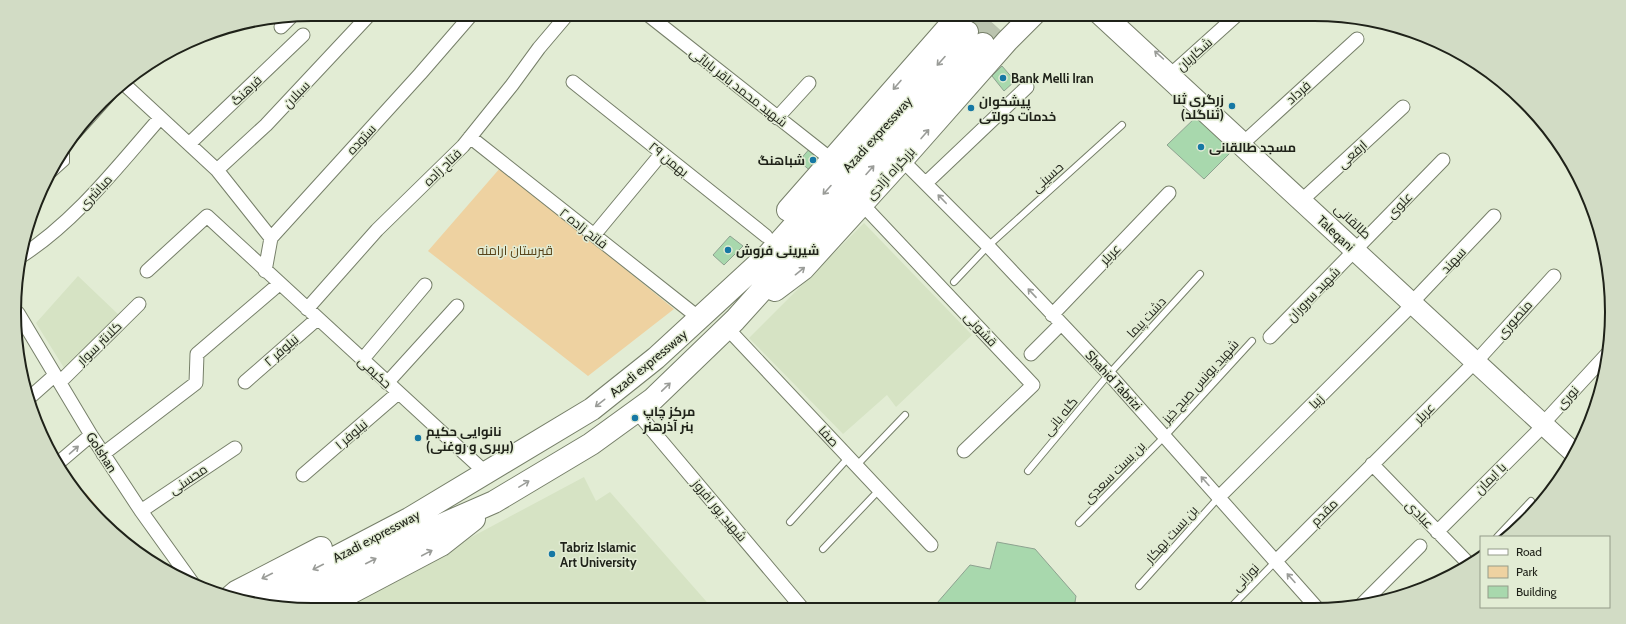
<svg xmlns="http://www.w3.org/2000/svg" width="1626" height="624" font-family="Cabin,Cairo,sans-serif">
<rect width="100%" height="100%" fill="#e2ecd4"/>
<!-- built -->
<path fill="#d6e3c4" d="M864,223L972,335L896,407L887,395L843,434L749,338Z
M78,276L121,317L66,371L36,323Z
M584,477L596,501L610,492L713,609L335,610Z"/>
<!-- green -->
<path fill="#eed2a1" d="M501,167L674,309L588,376L428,251Z
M86,493L132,549L82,496Z"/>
<!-- building -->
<path fill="#a8d8ad" stroke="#8ea290" d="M1002,66L1015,81L1004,91L992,76Z
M1198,115L1234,149L1204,179L1167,145Z
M811,147L826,159L814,174L799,161Z
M730,236L743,246L724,265L713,255Z
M997,542L1035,549L1076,596L1074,608H936L937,603L970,565L990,569Z"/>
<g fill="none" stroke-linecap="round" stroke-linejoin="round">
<!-- highway-tunnel -->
<path stroke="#bbc4af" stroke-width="22" stroke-dasharray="22 11" stroke-linecap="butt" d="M967,32L984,14
M983,44L1010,14"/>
<defs>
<path id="lane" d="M1114,14L1249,139
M73,140L124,83
M46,180L66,162V149
M954,282L988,246L1122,125
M857,465L905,415
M1028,471L1109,374L1200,274
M790,522L849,457
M1079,523L1165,436L1252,341
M1497,537L1531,501
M823,549L880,489
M1478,558L1481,555
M1139,586L1219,497
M1230,608L1276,561"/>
<path id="street" d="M647,14L832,160
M281,27L290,18
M1168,77L1238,14
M573,82L766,236
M123,83L217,170L271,238
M777,118L809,83
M470,137L699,318
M189,144L303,35
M1241,145L1357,39
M902,160L988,246L1109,374L1317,608
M217,170L266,125L370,14
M926,183L1027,87
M1301,201L1403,107
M862,204L1033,385L964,451
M594,235L662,153
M20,257C76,221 117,167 160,118
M147,271L207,216L486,473
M265,271L271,238L420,74L472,14
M307,309L377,230L463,146L512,85L539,48L567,15
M18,313L91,435L141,511L194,585
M1052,315L1169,193
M727,328L931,545
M1270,337L1443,160
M1031,354L1061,324
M362,360L425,285
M60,382L139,304
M245,382L317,319
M387,383L457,306
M28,399L55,375
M636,411L803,609
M103,454L196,383L197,354L279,284
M57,464L91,435
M1372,464L1469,564
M303,475L398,393
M1219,497L1413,304L1418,296L1494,216
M141,511L235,448
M1437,532L1544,425L1549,417L1608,353
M1276,561L1482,355L1554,276
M1361,605L1420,546"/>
<path id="primary" d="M1099,14L1573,452"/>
<path id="highway" d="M788,210L960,14
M775,290L803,269L902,160L1007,41L1034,14
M229,598L236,592L321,548
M257,603L302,575L409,519L592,409L656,358L769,254L967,32
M288,607L319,588L430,530L494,502L591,444L653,399L735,320L983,44
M318,610L441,545L474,519"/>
</defs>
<!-- lane casing -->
<use href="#lane" stroke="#767f69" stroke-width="8"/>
<!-- street casing -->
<use href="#street" stroke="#767f69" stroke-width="15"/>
<!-- primary casing -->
<use href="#primary" stroke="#767f69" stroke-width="22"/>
<!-- highway casing -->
<use href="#highway" stroke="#767f69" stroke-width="24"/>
<!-- lane -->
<use href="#lane" stroke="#fff" stroke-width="6"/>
<!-- street -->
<use href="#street" stroke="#fff" stroke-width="13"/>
<!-- primary -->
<use href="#primary" stroke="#fff" stroke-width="20"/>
<!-- highway -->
<use href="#highway" stroke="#fff" stroke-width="22"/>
</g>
<!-- one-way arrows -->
<defs><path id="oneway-shaft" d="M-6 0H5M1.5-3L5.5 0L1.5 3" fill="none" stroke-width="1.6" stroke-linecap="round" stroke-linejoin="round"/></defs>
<g stroke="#9a9c98">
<use href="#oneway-shaft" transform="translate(1159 55) rotate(-138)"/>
<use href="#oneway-shaft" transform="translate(941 61) rotate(132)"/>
<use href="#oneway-shaft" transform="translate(897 85) rotate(131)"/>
<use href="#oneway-shaft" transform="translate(925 134) rotate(-49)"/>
<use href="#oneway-shaft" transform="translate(870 170) rotate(-48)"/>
<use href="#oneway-shaft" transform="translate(827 190) rotate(132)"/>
<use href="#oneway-shaft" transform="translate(942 199) rotate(-134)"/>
<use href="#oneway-shaft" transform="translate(800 271) rotate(-39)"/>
<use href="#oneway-shaft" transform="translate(1032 293) rotate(-133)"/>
<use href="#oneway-shaft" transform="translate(666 387) rotate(-44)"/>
<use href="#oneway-shaft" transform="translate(600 403) rotate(142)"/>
<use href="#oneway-shaft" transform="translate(74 450) rotate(-41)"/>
<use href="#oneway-shaft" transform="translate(1205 481) rotate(-132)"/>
<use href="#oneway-shaft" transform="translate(524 484) rotate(-31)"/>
<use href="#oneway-shaft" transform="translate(427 553) rotate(-28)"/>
<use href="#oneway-shaft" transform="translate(371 561) rotate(-27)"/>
<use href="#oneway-shaft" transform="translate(318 567) rotate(153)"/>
<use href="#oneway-shaft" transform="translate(267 576) rotate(153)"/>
<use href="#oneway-shaft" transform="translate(1291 578) rotate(-132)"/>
</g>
<!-- markers -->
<g fill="#1678a4" stroke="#e2ecd4" stroke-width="1.5">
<circle cx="1003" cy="78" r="4"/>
<circle cx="1232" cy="106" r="4"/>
<circle cx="971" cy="108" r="4"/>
<circle cx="1201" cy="147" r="4"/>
<circle cx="813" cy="160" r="4"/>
<circle cx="728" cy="250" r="4"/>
<circle cx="635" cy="418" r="4"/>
<circle cx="418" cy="438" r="4"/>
<circle cx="552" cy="554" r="4"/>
</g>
<g text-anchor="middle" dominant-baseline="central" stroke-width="3" stroke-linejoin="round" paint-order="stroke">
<!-- street labels -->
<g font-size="13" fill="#1f2219" stroke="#e2ecd4">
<text transform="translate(1194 54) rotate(-42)">شکاریان</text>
<text transform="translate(739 87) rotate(38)">شهید محمد باقر بابائی</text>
<text transform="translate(246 90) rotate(-44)">فرهنگ</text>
<text transform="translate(1298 92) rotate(-42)">فرداد</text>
<text transform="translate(296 94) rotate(-46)">سبلان</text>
<text transform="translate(877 134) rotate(-48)">Azadi expressway</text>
<text transform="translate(361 139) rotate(-47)">ستوده</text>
<text transform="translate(1352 154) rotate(-42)">ارفعی</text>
<text transform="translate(669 159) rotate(39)">۲۹ بهمن</text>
<text transform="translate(442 167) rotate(-44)">فتاح زاده</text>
<text transform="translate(890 173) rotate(-48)">بزرگراه آزادی</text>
<text transform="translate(1047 177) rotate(-42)">حسینی</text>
<text transform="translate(95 192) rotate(-47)">مباشری</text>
<text transform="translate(1399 205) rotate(-46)">علوی</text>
<text transform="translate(1353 221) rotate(43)">طالقانی</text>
<text transform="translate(584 228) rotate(38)">فاتح زاده ۲</text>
<text transform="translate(1336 233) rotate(43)">Taleqani</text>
<text transform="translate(1110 254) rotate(-46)">عربلر</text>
<text transform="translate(1453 260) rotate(-47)">سهند</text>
<text transform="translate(1313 294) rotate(-46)">شهید سروران</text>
<text transform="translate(1146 317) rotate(-47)">دشت پیما</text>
<text transform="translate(1514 319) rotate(-48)">منصوری</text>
<text transform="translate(981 329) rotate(47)">قشونی</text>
<text transform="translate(99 343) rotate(-44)">کلانتر سوار</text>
<text transform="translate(281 350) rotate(-41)">نیلوفر ۲</text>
<text transform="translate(648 363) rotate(-40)">Azadi expressway</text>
<text transform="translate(375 372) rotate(43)">حکیمی</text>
<text transform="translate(1114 380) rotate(47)">Shahid Tabrizi</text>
<text transform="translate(1200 381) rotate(-48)">شهید یونس صبح خیز</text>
<text transform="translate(1567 397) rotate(-47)">نوری</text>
<text transform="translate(1316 401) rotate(-45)">زیبا</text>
<text transform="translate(1424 413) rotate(-45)">عربلر</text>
<text transform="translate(1060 416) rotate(-50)">گله بانی</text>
<text transform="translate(351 434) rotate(-40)">نیلوفر ۱</text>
<text transform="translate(829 436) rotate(47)">صفا</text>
<text transform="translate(102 452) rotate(57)">Golshan</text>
<text transform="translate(1114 472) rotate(-45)">بن بست سعدی</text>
<text transform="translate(1490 478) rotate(-45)">با ایمان</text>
<text transform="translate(188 479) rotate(-34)">محسنی</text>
<text transform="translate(720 510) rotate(50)">شهید پور افروز</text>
<text transform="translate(1324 512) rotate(-45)">مقدم</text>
<text transform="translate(1420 514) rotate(46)">عبادی</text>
<text transform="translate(1171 534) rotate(-48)">بن بست بهکار</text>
<text transform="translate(376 536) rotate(-28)">Azadi expressway</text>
<text transform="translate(1245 577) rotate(-46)">نورانی</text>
</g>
<!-- poi labels -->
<g font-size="13" font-weight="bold" fill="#1f2219" stroke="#e2ecd4" text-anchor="start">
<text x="1011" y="78">Bank Melli Iran</text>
<text x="1224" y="99" text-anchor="end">زرگری ثنا<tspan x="1224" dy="15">(ثناگلد)</tspan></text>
<text x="979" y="101">پیشخوان<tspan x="979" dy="15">خدمات دولتی</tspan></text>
<text x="1209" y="147">مسجد طالقانی</text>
<text x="805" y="160" text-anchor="end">شباهنگ</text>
<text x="736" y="250">شیرینی فروش</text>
<text x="643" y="411">مرکز چاپ<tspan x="643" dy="15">بنر آذرهنر</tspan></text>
<text x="426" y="431">نانوایی حکیم<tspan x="426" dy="15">(بربری و روغنی)</tspan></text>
<text x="560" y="547">Tabriz Islamic<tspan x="560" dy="15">Art University</tspan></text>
</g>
<!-- park labels -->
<g font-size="13" fill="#574218" stroke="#e2ecd4">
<text x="515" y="250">قبرستان ارامنه</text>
</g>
</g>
<!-- crop -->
<path d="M0 0H1626V624H0ZM312 21H1314A291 291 0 0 1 1605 312V312A291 291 0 0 1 1314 603H312A291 291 0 0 1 21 312V312A291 291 0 0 1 312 21Z" fill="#d2dcc5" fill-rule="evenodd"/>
<path fill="none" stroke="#1f2219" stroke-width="2" d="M312 21H1314A291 291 0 0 1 1605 312V312A291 291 0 0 1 1314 603H312A291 291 0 0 1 21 312V312A291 291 0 0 1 312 21Z"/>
<!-- legend -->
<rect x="1480" y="536" width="130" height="72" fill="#e2ecd4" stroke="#949b89"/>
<rect x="1488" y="549" width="20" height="6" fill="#ffffff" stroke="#949b89"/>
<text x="1516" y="556" font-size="12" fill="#1f2219">Road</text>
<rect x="1488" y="566" width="20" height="12" fill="#eed2a1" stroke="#949b89"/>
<text x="1516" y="576" font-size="12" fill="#1f2219">Park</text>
<rect x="1488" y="586" width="20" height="12" fill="#a8d8ad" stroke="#949b89"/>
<text x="1516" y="596" font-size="12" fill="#1f2219">Building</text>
</svg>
